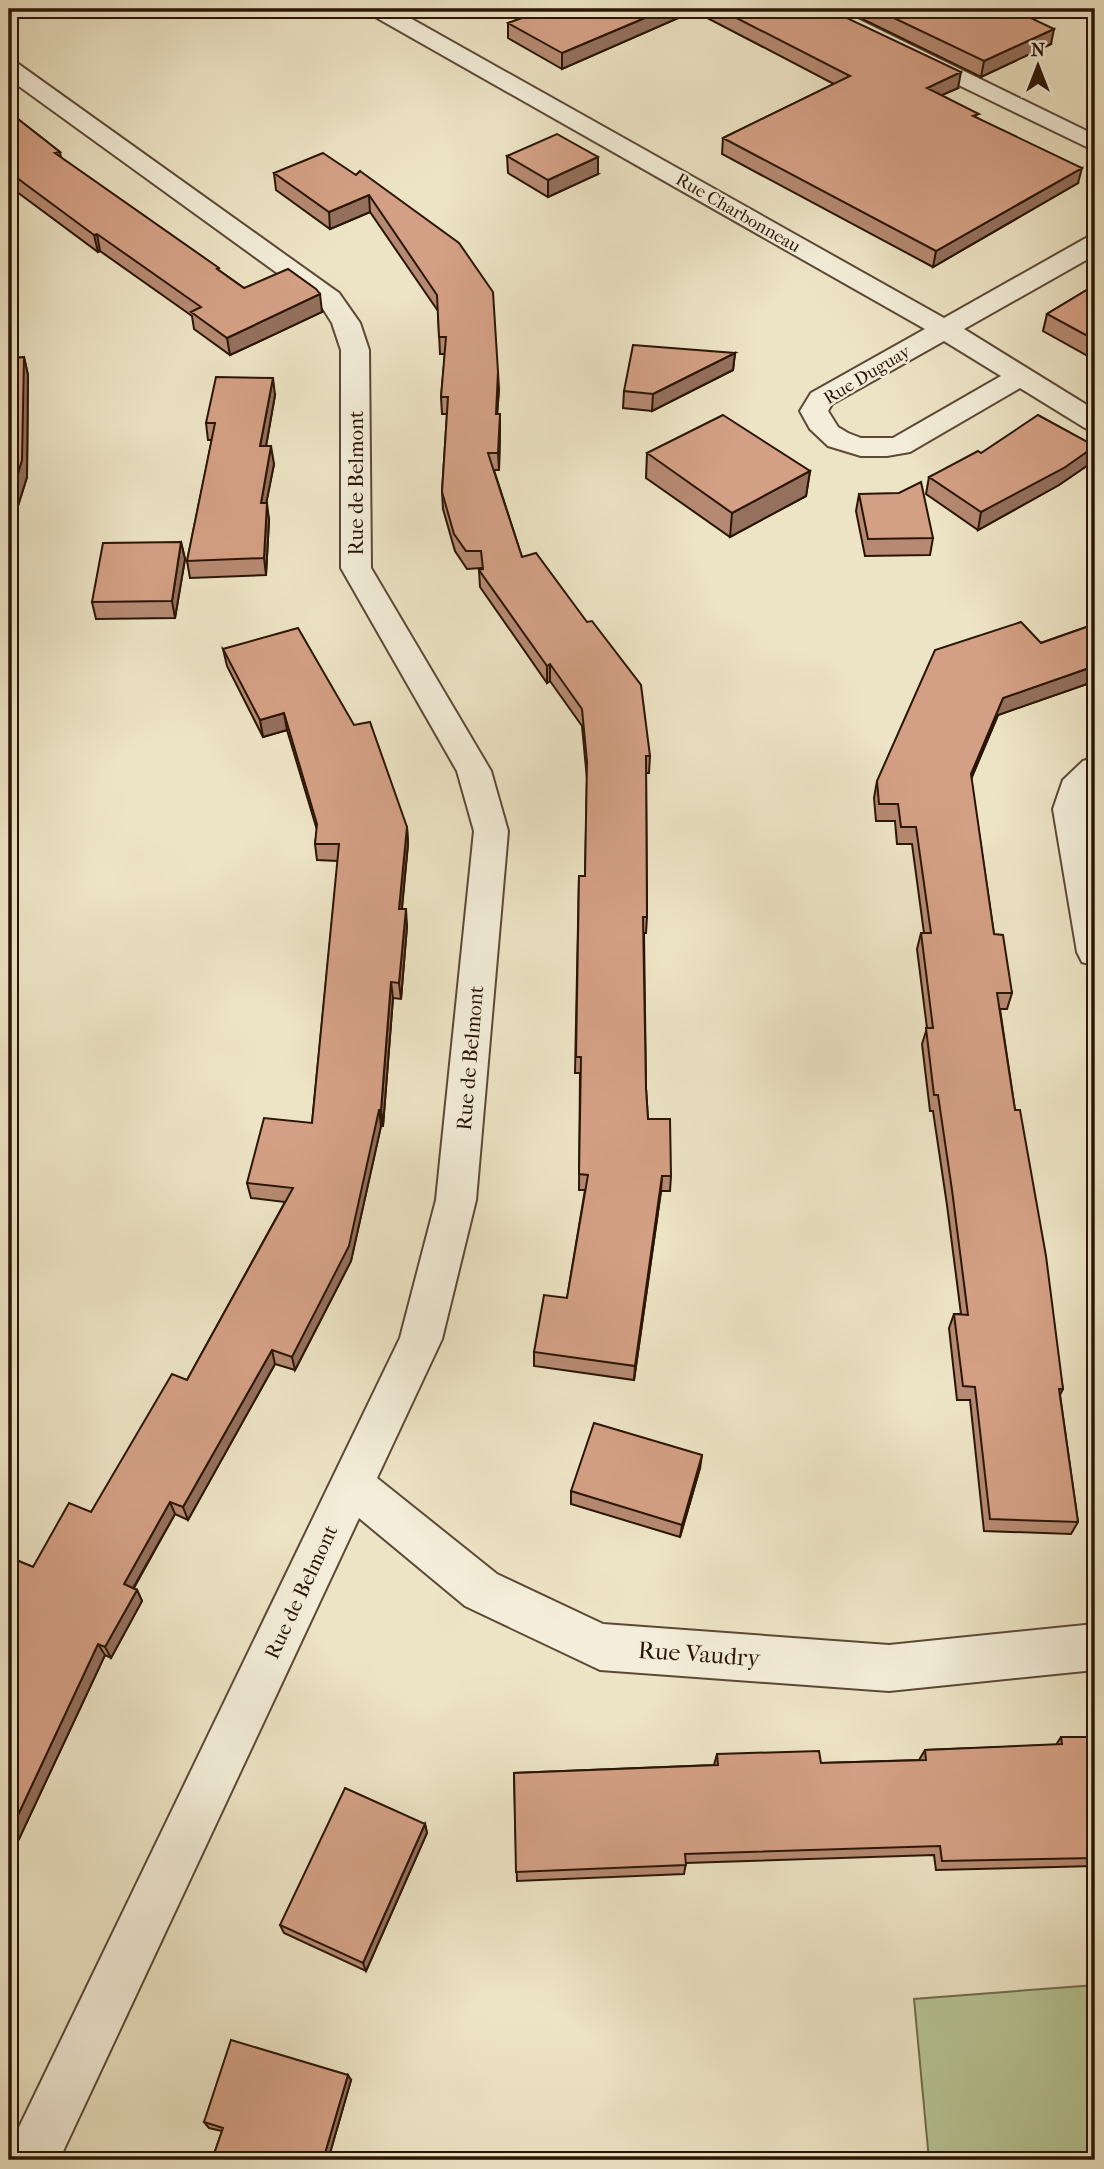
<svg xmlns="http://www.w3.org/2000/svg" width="1104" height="2169" font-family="'IM FELL French Canon',serif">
<rect width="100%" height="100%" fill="#ede4c5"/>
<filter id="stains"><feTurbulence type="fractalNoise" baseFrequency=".00286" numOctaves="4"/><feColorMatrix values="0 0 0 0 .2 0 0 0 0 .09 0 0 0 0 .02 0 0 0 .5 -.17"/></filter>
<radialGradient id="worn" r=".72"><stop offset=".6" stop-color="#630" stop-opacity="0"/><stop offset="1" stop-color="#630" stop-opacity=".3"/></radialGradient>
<!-- green -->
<path fill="#b7c596" stroke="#706d4e" stroke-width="2" d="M1095,1985V2160H929L914,1999Z"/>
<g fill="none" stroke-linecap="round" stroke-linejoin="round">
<defs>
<path id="minor" d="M367,9H394L944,318L1086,238L1095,236V255L964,329L1095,410V431L1085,428L1020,388L910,452L887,456H861L828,446L810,429L800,411L811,393L925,329L370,14ZM944,341L1001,376L893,438H861L848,433L838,427L828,411L832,404Z
M809,9H837L1095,135V151L812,14Z
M9,61L17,63L339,293L360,323L369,350L371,568L491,771L508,831L476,1200L442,1339L377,1478L497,1574L603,1624L889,1645L1095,1624V1670L889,1691L600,1670L465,1606L359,1518L59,2160H9V2148L400,1338L436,1200L474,831L457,771L341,568V350L332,323L320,304L9,79Z
M1095,757V789L1091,794L1087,809L1095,853V966L1082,962L1077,952L1053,809L1063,780L1083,761Z"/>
</defs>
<!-- minor casing -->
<use href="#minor" stroke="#5b4935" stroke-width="4"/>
<!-- minor -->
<use href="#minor" fill="#f3edd9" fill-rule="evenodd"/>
</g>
<!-- wall -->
<path fill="#b68a72" stroke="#2a1505" stroke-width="2" d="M547,9H828L958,88L942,95L1078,183L933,267L722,154L723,138L834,84L694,11L562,69L508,38V23Z
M842,9H1012L1051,44L981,77Z
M9,112L60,152L61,158L244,288L322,312L230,355L194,329L192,316L100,251L98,252L9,186Z
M507,156L598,174L548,197L508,173Z
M360,171L499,389L497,414H500V431L499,470H494L522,557L650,756L649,773H646L647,917L646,933H644L646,1088L648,1119L671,1176L670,1191H661L634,1380L534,1366V1352L567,1298L585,1190H579L580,1073H575L579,876H585L587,779L582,726L550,681L547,683L480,587L479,570L481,569V568L467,569L455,551L443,509L442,492L447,414H442L441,397L445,354H440L438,311L370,212L330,229L276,190L274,173L356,175Z
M1095,285V360L1043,331L1047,314Z
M735,353L733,370L652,411L623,408L624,391Z
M24,357L28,375L27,477L12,525H9V359Z
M275,395L266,446L274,464L266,503L269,520L266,575L190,578L187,561L212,440H208L206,423Z
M647,453L810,471L806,496L730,537L646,478Z
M981,453L1091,463L1059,485L978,530L926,494L929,477Z
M859,494L933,538L930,555L865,556L856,511Z
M181,542L185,559L175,618L96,619L92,602Z
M1095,624V690L1093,691L1087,684L998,715L971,779L994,934L1012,993L1007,1009H1000L1015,1110L1063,1389L1060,1395L1078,1522L1071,1534L984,1531L970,1400H957L949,1328L954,1314H961L947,1205L933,1111H930L922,1044L927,1028L917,949L921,933H924L912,844H897L895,821H876L874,798L877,781L1041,643Z
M223,649L407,827L408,844L402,909L407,926L401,999L393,998L383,1126H381L351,1261L295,1370L275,1364L188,1520L175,1514L134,1588L137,1590L142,1601L111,1658L105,1655L19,1839L9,1835V1557L33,1567L91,1512L187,1380L285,1202L251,1198L247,1183L312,1123L338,861L317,860L315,844L317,830L287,730L263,737L227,666Z
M700,1468L680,1537L571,1504V1491Z
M1061,1737H1095V1866L936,1870L934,1855L686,1863L684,1874L517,1881L514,1773L714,1765L717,1754L821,1763L919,1760L925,1750L1056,1745Z
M425,1824L427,1833L366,1971L284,1933L280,1925Z
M351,2080L328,2160H212L222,2131L209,2128L204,2122Z"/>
<!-- shaded-wall -->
<path fill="#94705d" stroke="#2a1505" stroke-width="2" d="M666,9H694V11L562,69V53Z
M1054,29L1051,44L981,77L984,61Z
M961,72L958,88L924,103L927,88Z
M598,157V174L548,197V180Z
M1082,168L1078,183L933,267L936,251Z
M369,195L370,212L330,229L329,212Z
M97,234L100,251L98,252L94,235Z
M320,294L322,312L230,355L227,338Z
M735,353L733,370L652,411L653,394Z
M24,357L28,375L27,477L12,525L9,512V504Z
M498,372L499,389L496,431V414Z
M273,378L275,395L263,463L260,446Z
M500,414V431L499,470L498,453Z
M271,446L274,464L263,520L261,503Z
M1095,446L1091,463L1059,485L978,530L981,512Z
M810,471L806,496L730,537L732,513Z
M267,503L269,520L266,575L264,558Z
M181,542L185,559L175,618L172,601Z
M550,664V681L547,683V666Z
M1092,667L1087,684L998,715L966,791L971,774L1003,698Z
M284,713L287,730L263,737L260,720Z
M407,827L408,844L400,926L399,909Z
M406,909L407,926L401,999L399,983Z
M391,982L393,998L383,1126L381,1110Z
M379,1110L381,1126L351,1261L295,1370L292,1357Z
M662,1176L661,1191L634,1380L635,1366Z
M272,1350L275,1364L188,1520L183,1507Z
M702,1455L700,1468L680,1537L682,1525Z
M170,1502L175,1514L129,1595L124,1584Z
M137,1590L142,1601L111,1658L105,1647Z
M98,1644L105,1655L19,1839L11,1830Z
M425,1824L427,1833L366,1971L363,1963Z
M348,2075L351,2080L328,2160H323Z"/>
<!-- building -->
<path fill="#d4a085" stroke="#2a1505" stroke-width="2" d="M547,9H666L562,53L508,23Z
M719,9H828L961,72L927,88L979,114L973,116L1082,168L936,251L723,138L850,76Z
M875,9H1012L1054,29L984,61Z
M9,112L60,152L55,153L219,268L217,269L244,288L288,269L316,289L320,294L227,338L191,312L201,307L97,234L94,235L9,172Z
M557,134L598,157L548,180L507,156Z
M323,153L356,175L360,171L459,243L493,292L498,372L496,414H500L498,453H488L522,557L536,553L587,622L592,621L641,685L650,756H646L647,917H643L646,1088L648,1119H670L671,1176H662L635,1366L534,1352L544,1295L567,1298L588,1175L579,1174L581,1057H576L579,876H585L587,762L582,709L550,664L547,666L479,570L483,569L481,551H466L454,534L442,492L448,397H441L446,337H439L437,295L369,195L329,212L274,173Z
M1095,285V340L1047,314Z
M633,345L735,353L653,394L624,391Z
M24,357L22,460L9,504V359Z
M216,377L273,378L260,446H271L261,503H267L264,558L187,561L215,423H206Z
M723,415L810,471L732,513L647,453Z
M1038,415L1095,446L1064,468L981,512L929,477L978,451L981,453Z
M921,482L933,538L868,539L859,494L899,493Z
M181,542L172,601L92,602L103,543Z
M1021,622L1041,643L1095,624V670L1092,667L1003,698L971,774L994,934L1003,935L1012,993H997L1015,1110H1020L1046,1256L1063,1389H1059L1078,1522L990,1519L975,1387L963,1386L954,1314L968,1315L952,1190L938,1095H934L926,1028H933L921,933H931L916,827H901L898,804H879L877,781L935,650Z
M298,628L354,725L370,722L407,827L399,909H406L399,983L391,982L381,1110H379L349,1246L292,1357L272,1350L183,1507L170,1502L124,1584L137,1590L105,1647L98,1644L11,1830L9,1829V1557L33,1567L69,1503L91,1512L172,1374L187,1380L293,1188L247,1183L264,1118L312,1123L339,844H315L317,824L284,713L260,720L223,649Z
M594,1423L702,1455L682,1525L571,1491Z
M1061,1737H1095V1858L942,1861L940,1846L685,1854L686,1865L516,1872L514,1773L718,1765L717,1754L819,1751L821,1763L926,1760L925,1750L1062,1744Z
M345,1788L425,1824L363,1963L280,1925Z
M231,2040L348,2075L323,2160H212L223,2128L204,2122Z"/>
<g text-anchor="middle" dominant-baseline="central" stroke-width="5" stroke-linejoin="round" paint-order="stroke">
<!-- far-street labels -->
<g font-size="18" fill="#2a1505" stroke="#f3edd9">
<text transform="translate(738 213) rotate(30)">Rue Charbonneau</text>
<text transform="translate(867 375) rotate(-31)">Rue Duguay</text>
</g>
<!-- street labels -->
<g font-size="21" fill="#2a1505" stroke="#f3edd9">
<text transform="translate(356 483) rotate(-90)">Rue de Belmont</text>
<text transform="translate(470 1058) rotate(-85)">Rue de Belmont</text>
<text transform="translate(301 1592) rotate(-65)">Rue de Belmont</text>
</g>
<!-- near-street labels -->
<g font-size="24" fill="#2a1505" stroke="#f3edd9">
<text transform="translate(699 1654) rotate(4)">Rue Vaudry</text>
</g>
</g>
<!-- margin -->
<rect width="1104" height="2169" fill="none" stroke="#ede4c5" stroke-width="35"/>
<rect x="10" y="10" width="1083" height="2148" fill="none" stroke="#2a1505" stroke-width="3.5"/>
<rect x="18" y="18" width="1069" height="2134" fill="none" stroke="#2a1505" stroke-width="2"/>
<!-- north arrow -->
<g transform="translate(1038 66)" stroke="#f3edd9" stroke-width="5" paint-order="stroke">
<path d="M0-5L12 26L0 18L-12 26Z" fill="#2a1505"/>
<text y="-10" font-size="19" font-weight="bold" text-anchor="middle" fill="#2a1505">N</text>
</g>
<rect width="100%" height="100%" filter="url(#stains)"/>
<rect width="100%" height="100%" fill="url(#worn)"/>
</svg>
